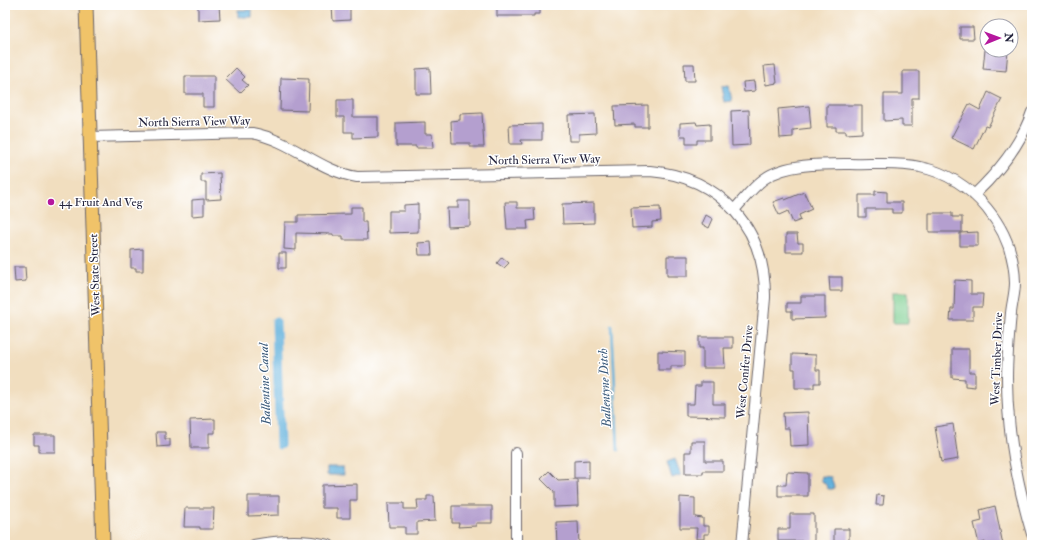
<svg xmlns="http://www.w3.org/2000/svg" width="1037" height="550" font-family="'IM FELL Double Pica',serif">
<rect width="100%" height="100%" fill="#fff"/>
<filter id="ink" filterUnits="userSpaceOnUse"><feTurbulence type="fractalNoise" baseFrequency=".025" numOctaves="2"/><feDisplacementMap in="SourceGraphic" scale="8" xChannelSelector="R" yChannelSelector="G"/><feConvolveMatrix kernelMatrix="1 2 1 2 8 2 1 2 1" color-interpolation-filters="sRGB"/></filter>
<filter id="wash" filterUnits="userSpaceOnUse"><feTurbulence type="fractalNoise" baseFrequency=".012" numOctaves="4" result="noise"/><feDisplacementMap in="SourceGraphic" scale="16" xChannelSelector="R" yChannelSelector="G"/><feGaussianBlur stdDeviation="0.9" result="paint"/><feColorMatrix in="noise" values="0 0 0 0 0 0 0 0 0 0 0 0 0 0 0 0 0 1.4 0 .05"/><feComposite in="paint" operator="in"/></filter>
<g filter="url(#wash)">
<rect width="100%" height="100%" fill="#f1debf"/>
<!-- green -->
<path fill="#7cce8f" stroke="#4f7865" d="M893,292H908V323H893Z"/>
<!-- water -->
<path fill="#62b1dc" stroke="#426a8c" d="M238,10H252V17H238Z
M729,86L732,101L724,102L721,87Z
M675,459L681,475L672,478L667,462Z
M327,467H343L344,475H327Z
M822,476L831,477L834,487L833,489H829L827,488L826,485L821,480Z"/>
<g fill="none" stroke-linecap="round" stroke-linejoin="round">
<!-- stream -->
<path stroke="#62b1dc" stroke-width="2.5" d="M612,326L618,450"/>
<!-- canal -->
<path stroke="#62b1dc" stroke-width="9" d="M276,322L280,445"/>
</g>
<g id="blocks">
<!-- building -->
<path fill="#b49fcf" d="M198,5H219L220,19L198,20Z
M332,5H350V20L333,21Z
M497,5H540V14H534V16H497Z
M960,27H973L974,39H960Z
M985,50H1008L1006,71L983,69Z
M684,64H694L695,81H685Z
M775,65L777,83L766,85L764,66Z
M236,68L245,77L242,80L248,85L240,93L225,79Z
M430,68L431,94H416V69Z
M903,71H919V98H912V126H902V120L884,121V94H903Z
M185,76H214V107H203V94H185Z
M281,78L309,79L308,111L280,110Z
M754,81L755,91L744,92L743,82Z
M988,92L1002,99L988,127L985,126L974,149L951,138L969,104L980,110Z
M337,100H353V117H378V137L353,138V132H344V117H337Z
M648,105V127H635V124L615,125L614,106Z
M827,105H862V133L846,134V131H836V127H827Z
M809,106L811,128L793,130V137L780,138L778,109Z
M749,110L750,145L732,146L731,111Z
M482,113L484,147H470V143H452L451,121L460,120V114Z
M595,114L596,133L579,134V141H569L568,115Z
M425,122V134H432L433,148H416V146H396V123Z
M696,122L697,125L710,124V140H697V144H686V136H680V123Z
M542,124V140H521L522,144H510L509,125Z
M220,173L221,199L206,200V182H201V174Z
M875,191L887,192V202H902V213H892V209H866V217H859V195H875Z
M804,192L812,209L799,215L801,220L793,223L788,211L779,215L773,202L784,198L785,200Z
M204,199V215L192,216V200Z
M458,201H470V226L448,227L447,208H458Z
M505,202H517V208H534L535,220L527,221L528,229H507Z
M594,203V223L563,224L562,204Z
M418,204V232L389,233V211H404V205Z
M351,207H362V222H366L367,240H343V236H333V234L296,233V250L284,249L285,222H298V215L351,214Z
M660,207L661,221L652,222V227L632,228L631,208Z
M929,213H952V217H962V232H929Z
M706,215L713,219L709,228L702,224Z
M978,232V246H960V233Z
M786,234H797L798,243H803V252H786Z
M431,242L432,255H419L418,243Z
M143,249V271H136V268H131V250Z
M279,253H286V268H279Z
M667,256H688V276H667Z
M502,257L509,263L504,268L497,263Z
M14,267H25L26,281L15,282Z
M829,277H842V291H830Z
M955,280L971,281V294H983L982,307H973V320H950L951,309H954Z
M801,296H825V318L792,319V311H787V303H801Z
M699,337H733V348H724L725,368H703V348H699Z
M952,349H969V372H975V387L965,386V379L952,378Z
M658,351L685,352V366H671V370H658Z
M792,354L816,355V370H820V383H814V388H795V369H792Z
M701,382H713V404H725V417L686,416V404H694L695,386H701Z
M808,412L809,445L790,446L789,428H784L783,413Z
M215,419V433H209V448H191L190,420Z
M953,424L958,459L941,462L935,427Z
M156,432H165V439H170V446L157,447Z
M34,435H55V452H39V445H34Z
M691,441H705V461H723V471H703V474H685V452H691Z
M589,460V478H574V461Z
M549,471L558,480L577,479L578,506L554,507V492L541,479Z
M787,472L808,473V496H778V485H786Z
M357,484V500H350V518H337V508H322V485Z
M877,495L884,496L883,505H876Z
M248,496H279V515L248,516Z
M427,496H434L435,521L417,522V534H405V527H389L388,503H404V509H418L417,500H427Z
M680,497L695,498V517L703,518V526H709V534H704V539H696L697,528H680Z
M452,506H492V523H476V526L458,527L459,523H452Z
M995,506L1003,545H986L985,542L979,544L974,523L982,521L980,510Z
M185,508H214L213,529H200V527H184Z
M790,514H814V541H778V529H790Z
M578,521L579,545H557L556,522Z
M834,529H849V545H834Z"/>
</g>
</g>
<g filter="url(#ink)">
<use href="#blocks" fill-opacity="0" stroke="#6a6469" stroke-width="1"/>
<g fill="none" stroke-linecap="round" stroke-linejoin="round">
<defs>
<path id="minor" d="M90,137L252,133C291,140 319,171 357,177L650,171C720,177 766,228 765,298L742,545
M974,195C998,172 1021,145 1032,112
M734,210C744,199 753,187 764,179C790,160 839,165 870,164C887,164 903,163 920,167C973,178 1014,228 1015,283C1015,293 1012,303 1011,313C1009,335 1007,357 1007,378C1007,432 1017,484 1032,534
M516,453V545
M254,545C279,540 304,539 329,545"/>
<path id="major" d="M86,5L103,545"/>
</defs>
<!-- minor casing -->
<use href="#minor" stroke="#6a6469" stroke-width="12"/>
<!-- major casing -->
<use href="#major" stroke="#6a6469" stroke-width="15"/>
<!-- minor -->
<use href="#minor" stroke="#fff" stroke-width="10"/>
<!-- major -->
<use href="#major" stroke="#f0c369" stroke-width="13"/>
</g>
</g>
<!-- markers -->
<circle fill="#b5179e" stroke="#fff" stroke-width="1.5" cx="51" cy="202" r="4"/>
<g text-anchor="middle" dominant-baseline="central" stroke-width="3" stroke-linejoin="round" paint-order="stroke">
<!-- street labels -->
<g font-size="12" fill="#22223b" stroke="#fff">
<text transform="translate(194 122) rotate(-1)">North Sierra View Way</text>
<text transform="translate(544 160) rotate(-1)">North Sierra View Way</text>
<text transform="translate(95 275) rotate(-92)">West State Street</text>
<text transform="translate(997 359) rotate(-88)">West Timber Drive</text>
<text transform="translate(745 372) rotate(-85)">West Conifer Drive</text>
</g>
<!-- poi labels -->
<g font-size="12" fill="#22223b" stroke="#fff" text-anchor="start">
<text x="59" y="202">44 Fruit And Veg</text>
</g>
<!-- water labels -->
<g font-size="13" font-style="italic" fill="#3c5b7b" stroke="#fff">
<text transform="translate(265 384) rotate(-92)">Ballentine Canal</text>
<text transform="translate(605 388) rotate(-93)">Ballentyne Ditch</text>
</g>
</g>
<!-- margin -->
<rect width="1037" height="550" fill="none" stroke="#fff" stroke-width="20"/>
<!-- north arrow -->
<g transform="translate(999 38) rotate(89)"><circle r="19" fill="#ffffff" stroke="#a7a7b1"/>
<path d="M0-3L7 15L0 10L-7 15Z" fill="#b5179e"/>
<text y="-6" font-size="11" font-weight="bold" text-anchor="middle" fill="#22223b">N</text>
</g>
</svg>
